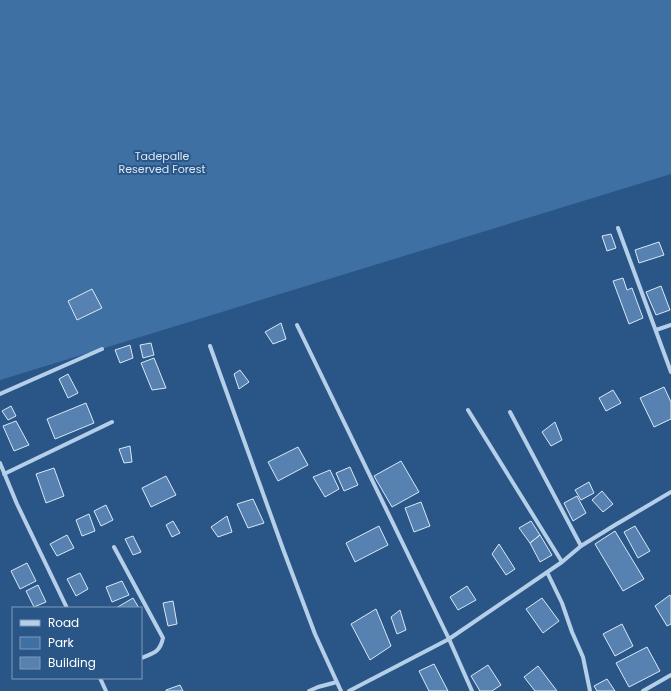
<svg xmlns="http://www.w3.org/2000/svg" width="671" height="691" font-family="Poppins,sans-serif">
<rect width="100%" height="100%" fill="#2a5687"/>
<!-- green -->
<path fill="#3f70a3" d="M0,0H671V174L0,380Z"/>
<!-- building -->
<path fill="#5681b0" stroke="#d9e8f6" d="M611,234L616,248L607,251L602,236Z
M659,242L664,255L639,263L635,250Z
M623,278L627,290L632,288L643,318L629,324L613,281Z
M661,286L670,310L656,315L646,292Z
M92,289L102,308L77,320L68,301Z
M281,323L286,339L273,344L265,332Z
M151,343L154,355L143,358L140,345Z
M130,345L133,358L120,363L115,350Z
M154,358L166,388L152,390L141,363Z
M240,370L249,382L239,389L234,374Z
M68,374L78,393L68,398L59,379Z
M664,387L671,402V419L654,427L640,398Z
M613,390L621,403L606,411L599,398Z
M86,403L94,423L55,439L47,419Z
M11,406L16,416L8,420L2,411Z
M16,421L29,445L14,451L3,426Z
M555,422L562,440L551,446L542,432Z
M130,446L132,462L124,463L119,449Z
M298,447L308,465L278,481L268,462Z
M401,461L419,492L392,507L374,476Z
M350,467L358,485L344,491L336,473Z
M54,468L64,496L46,503L36,474Z
M330,470L339,489L325,497L313,477Z
M166,476L176,495L151,507L142,488Z
M589,482L594,493L581,500L575,490Z
M602,491L613,504L603,512L592,500Z
M577,496L586,513L573,521L564,503Z
M253,499L264,523L248,528L237,504Z
M421,502L430,526L414,532L405,508Z
M106,505L113,520L101,526L94,511Z
M89,514L95,531L82,536L76,520Z
M227,516L232,532L218,537L211,527Z
M173,521L180,533L172,537L166,525Z
M531,521L540,535L530,543L519,528Z
M379,526L388,545L355,562L346,543Z
M635,526L650,551L638,558L624,532Z
M615,531L644,579L623,591L595,544Z
M67,535L74,548L57,556L50,544Z
M540,535L552,555L540,562L530,543Z
M133,536L141,552L133,555L125,539Z
M499,544L515,569L506,575L492,554Z
M27,563L36,581L20,589L11,571Z
M80,573L88,589L76,596L67,579Z
M122,581L129,595L112,602L106,587Z
M38,585L46,602L34,607L26,591Z
M467,586L476,600L458,610L450,597Z
M670,595L671,597V624L667,626L655,606Z
M133,598L139,608H116Z
M542,598L559,621L543,633L526,609Z
M173,601L177,624L168,626L163,603Z
M376,609L391,646L370,660L351,624Z
M400,610L406,630L397,634L391,617Z
M622,624L633,646L615,656L603,634Z
M647,647L660,671L629,687L616,663Z
M434,664L448,691H429L419,671Z
M488,665L501,685L492,691H480L471,676Z
M538,666L557,691H535L524,677Z
M607,679L615,691H597L594,686Z
M180,685L183,691H166V690Z"/>
<g fill="none" stroke-linecap="round" stroke-linejoin="round">
<!-- minor -->
<path stroke="#b6cfe8" stroke-width="4" d="M618,228L671,372
M297,325L449,639L349,691
M656,330L671,325
M210,346L283,549L315,634L341,691
M0,394L102,349
M468,410L562,562
M510,412L581,546
M0,463L17,504L67,608
M4,474L112,422
M114,547L163,638C160,652 154,653 141,658
M547,572L562,603L572,632L583,657L590,691
M100,678L106,691
M309,691L318,687L337,682
M472,691L449,639L562,562L581,546L615,525L671,492
M643,691L671,675"/>
</g>
<g text-anchor="middle" dominant-baseline="central" stroke-width="4" stroke-linejoin="round" paint-order="stroke">
<!-- park labels -->
<g font-size="11" fill="#d9e8f6" stroke="#2a5687">
<text x="162" y="156">Tadepalle<tspan x="162" dy="13">Reserved Forest</tspan></text>
</g>
</g>
<!-- legend -->
<rect x="12" y="607" width="130" height="72" fill="#2a5687" stroke="#7f9ab7"/>
<rect x="20" y="620" width="20" height="6" fill="#b6cfe8" stroke="#7f9ab7"/>
<text x="48" y="627" font-size="12" fill="#ffffff">Road</text>
<rect x="20" y="637" width="20" height="12" fill="#3f70a3" stroke="#7f9ab7"/>
<text x="48" y="647" font-size="12" fill="#ffffff">Park</text>
<rect x="20" y="657" width="20" height="12" fill="#5681b0" stroke="#7f9ab7"/>
<text x="48" y="667" font-size="12" fill="#ffffff">Building</text>
</svg>
